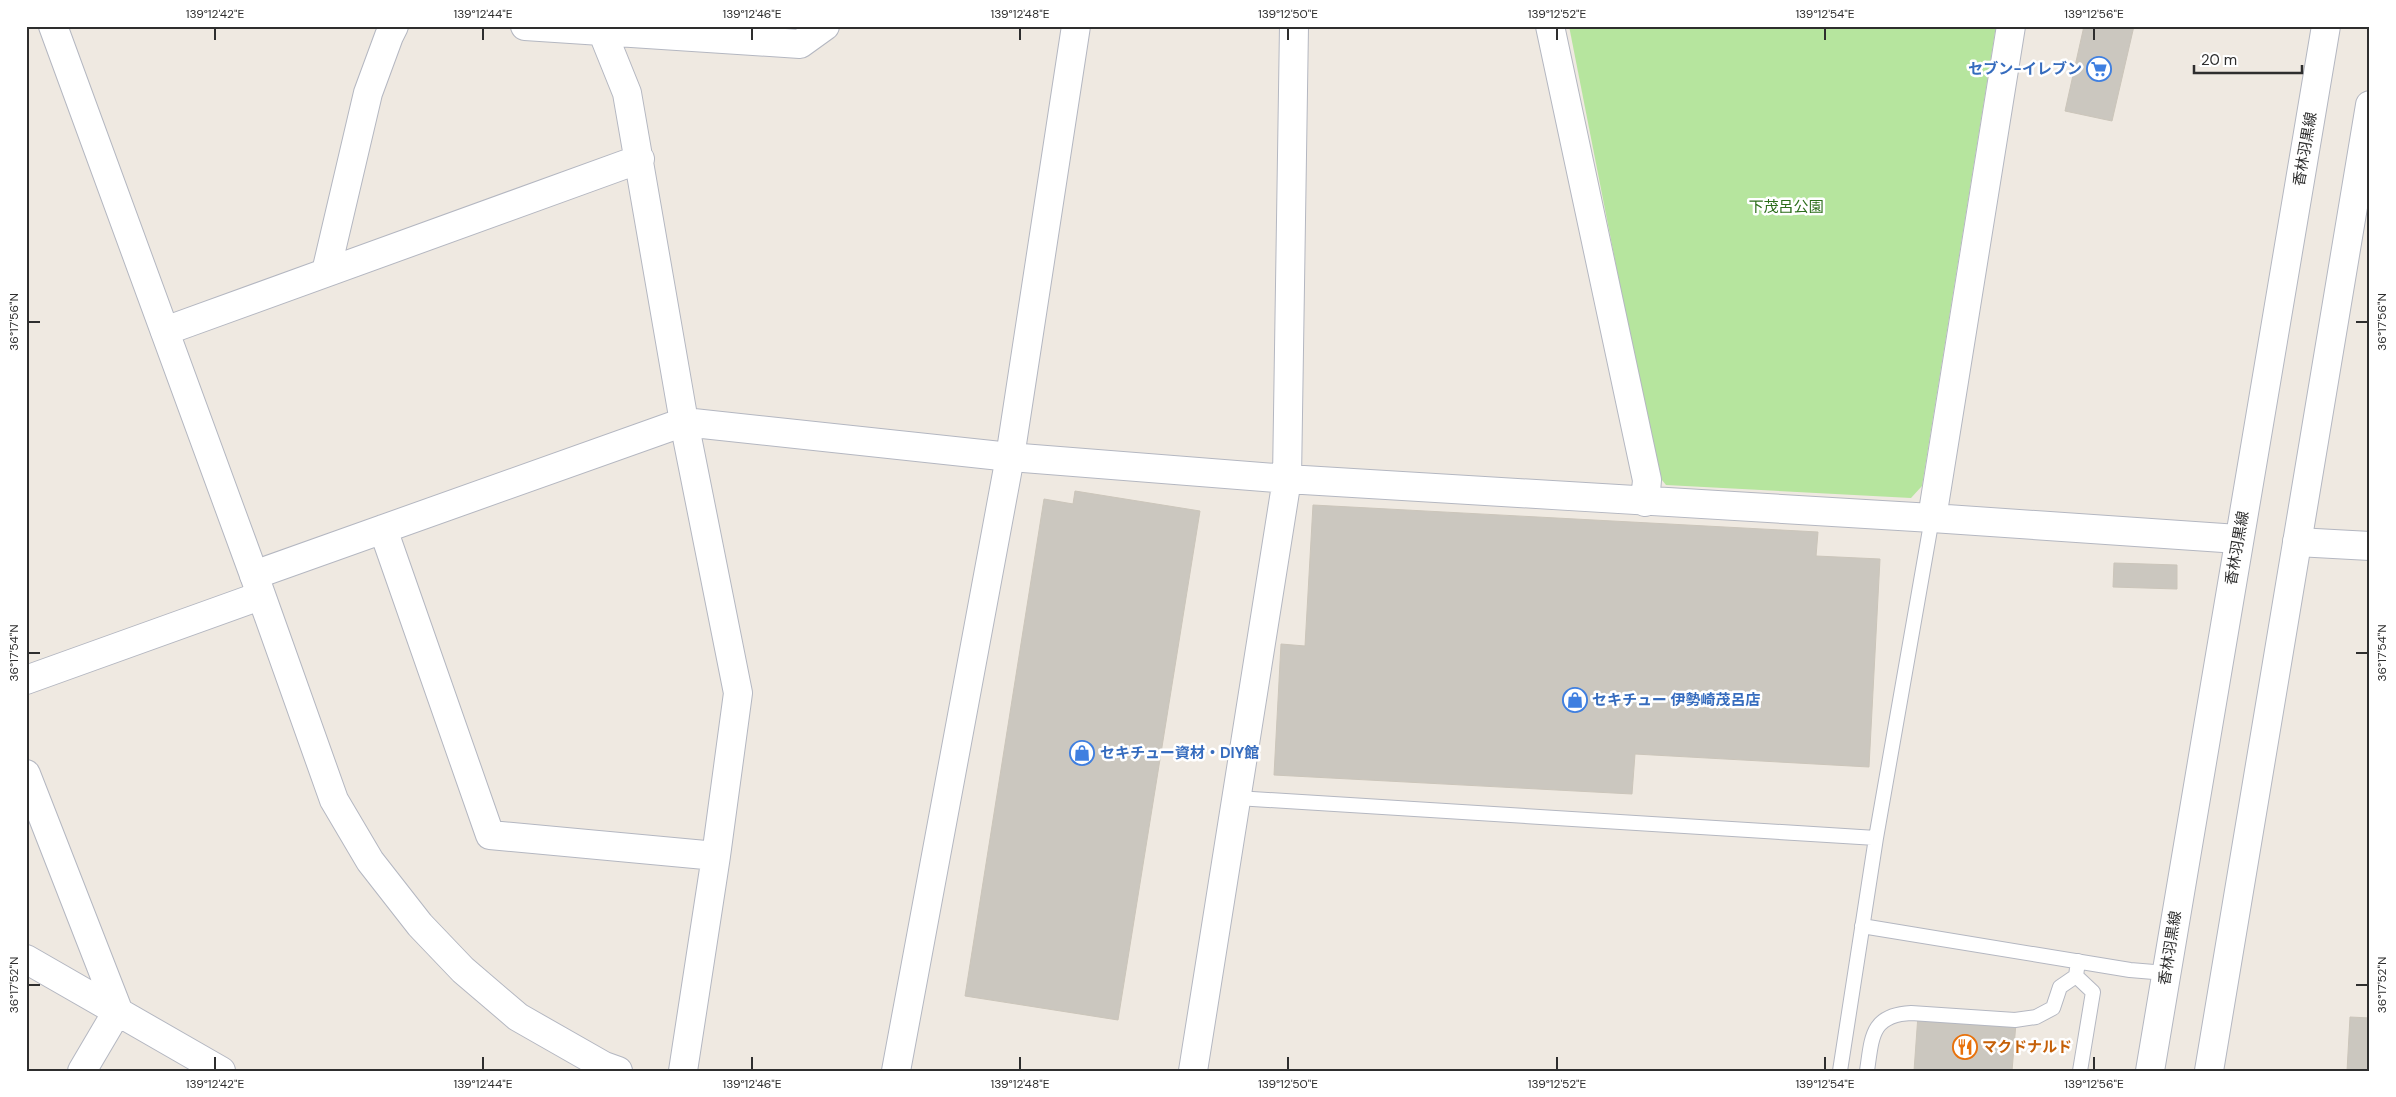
<svg xmlns="http://www.w3.org/2000/svg" width="2396" height="1097" font-family="'DM Sans','Noto Sans JP',sans-serif">
<rect width="100%" height="100%" fill="#efe9e1"/>
<!-- green -->
<path fill="#b6e59e" d="M1569,26H1996L1922,486L1911,498L1666,485L1657,474Z"/>
<!-- building -->
<path fill="#cbc7bf" stroke="#cbc5ba" d="M2084,26H2134L2112,121L2065,111Z
M1075,491L1200,511L1118,1020L965,996L1044,499L1073,504Z
M1313,505L1818,532L1816,556L1880,559L1869,767L1635,754L1632,794L1274,775L1281,644L1305,646Z
M2114,563L2177,565V589L2113,587Z
M1918,1015L2016,1023L2012,1071H1914Z
M2350,1017L2370,1018V1071H2347Z"/>
<g fill="none" stroke-linecap="round" stroke-linejoin="round">
<defs>
<path id="service" d="M1237,798L1876,838
M1862,926L2130,970L2166,973
M2076,976L2093,992L2080,1071
M1840,1071L1876,838L1932,518
M1867,1071C1872,1037 1871,1015 1911,1013L2015,1020L2036,1017L2053,1008L2060,987L2076,976L2078,961"/>
<path id="minor" d="M525,26L800,44L825,26
M600,26L627,93L684,422L738,693L716,856L683,1071
M1550,26L1647,480L1645,502
M326,272L368,93L389,36L394,26
M165,331L640,159
M1932,518L2011,26
M383,529L490,835L716,856
M2297,542L2370,546
M254,575L684,422L1010,457L1287,479L1932,518L2238,539
M26,680L260,596
M26,774L118,1010
M26,959L221,1071
M82,1071L118,1010
M1193,1071L1287,479L1294,26"/>
<path id="tertiary" d="M53,26L254,575L334,800L370,861L420,925L463,970L518,1017L604,1066L618,1071
M896,1071L1010,457L1076,26"/>
<path id="secondary" d="M2150,1071L2326,26
M2209,1071L2370,105"/>
</defs>
<!-- service casing -->
<use href="#service" stroke="#b4b7c1" stroke-width="16"/>
<!-- minor casing -->
<use href="#minor" stroke="#b4b7c1" stroke-width="30"/>
<!-- tertiary casing -->
<use href="#tertiary" stroke="#b4b7c1" stroke-width="30"/>
<!-- secondary casing -->
<use href="#secondary" stroke="#b4b7c1" stroke-width="30"/>
<!-- service -->
<use href="#service" stroke="#fff" stroke-width="14"/>
<!-- minor -->
<use href="#minor" stroke="#fff" stroke-width="28"/>
<!-- tertiary -->
<use href="#tertiary" stroke="#fff" stroke-width="28"/>
<!-- secondary -->
<use href="#secondary" stroke="#fff" stroke-width="28"/>
</g>
<!-- ticks -->
<path fill="none" stroke="#2e2e2e" stroke-width="2" d="M215,28V40M483,28V40M752,28V40M1020,28V40M1288,28V40M1557,28V40M1825,28V40M2094,28V40M28,322H40M2356,322H2368M28,653H40M2356,653H2368M28,985H40M2356,985H2368M215,1057V1070M483,1057V1070M752,1057V1070M1020,1057V1070M1288,1057V1070M1557,1057V1070M1825,1057V1070M2094,1057V1070"/>
<!-- icons -->
<defs>
<symbol id="supermarket-ring" viewBox="-11 -11 22 22"><circle r="9.5" fill="#fff" stroke="#3f7fe0" stroke-width="1.5"/><path d="M-6-5.5h2.5l.6 2H6L4.5 2H-2.5L-4.4-4H-6ZM-1.5 3.2a1.3 1.3 0 1 0 .1 0ZM3 3.2a1.3 1.3 0 1 0 .1 0Z" fill="#3f7fe0"/></symbol>
<symbol id="shop-ring" viewBox="-11 -11 22 22"><circle r="9.5" fill="#fff" stroke="#3f7fe0" stroke-width="1.5"/><path d="M-5-2.5h2.3a2.7 3.5 0 0 1 5.4 0H5L5.5 6h-11ZM-1.5-2.5h3a1.5 2.3 0 0 0-3 0Z" fill="#3f7fe0"/></symbol>
<symbol id="restaurant-ring" viewBox="-11 -11 22 22"><circle r="9.5" fill="#fff" stroke="#e8710a" stroke-width="1.5"/><path d="M-5-6h1v4h1v-4h1v4h1v-4h1v5L-1.5 .5V6h-2V.5L-5-1ZM5-6V6H3V1.5H1.5Q1.5-4 5-6Z" fill="#e8710a"/></symbol>
</defs>
<g fill-rule="evenodd">
<use href="#supermarket-ring" x="2085" y="55" width="28" height="28"/>
<use href="#shop-ring" x="1561" y="686" width="28" height="28"/>
<use href="#shop-ring" x="1068" y="739" width="28" height="28"/>
<use href="#restaurant-ring" x="1951" y="1033" width="28" height="28"/>
</g>
<g text-anchor="middle" dominant-baseline="central" stroke-width="5" stroke-linejoin="round" paint-order="stroke">
<!-- shop labels -->
<g font-size="15" font-weight="bold" fill="#366cbe" stroke="#fff" text-anchor="start">
<text x="2082" y="69" text-anchor="end">セブン-イレブン</text>
<text x="1592" y="700">セキチュー 伊勢崎茂呂店</text>
<text x="1100" y="753">セキチュー資材・DIY館</text>
</g>
<!-- street labels -->
<g font-size="15" fill="#2e2e2e" stroke="#fff">
<text transform="translate(2305 149) rotate(-80)">香林羽黒線</text>
<text transform="translate(2237 548) rotate(-80)">香林羽黒線</text>
<text transform="translate(2170 948) rotate(-81)">香林羽黒線</text>
</g>
<!-- park labels -->
<g font-size="15" fill="#2c6e1b" stroke="#fff">
<text x="1786" y="207">下茂呂公園</text>
</g>
<!-- food labels -->
<g font-size="15" font-weight="bold" fill="#c56008" stroke="#fff" text-anchor="start">
<text x="1982" y="1047">マクドナルド</text>
</g>
</g>
<!-- border -->
<rect width="2396" height="1097" fill="none" stroke="#ffffff" stroke-width="55"/>
<!-- scale -->
<path d="M2194 65v8h108v-8" fill="none" stroke="#2e2e2e" stroke-width="2.5"/>
<text x="2201" y="65" font-size="15" fill="#2e2e2e" stroke="#ffffff" stroke-width="4" paint-order="stroke">20 m</text>
<rect x="28" y="28" width="2340" height="1042" fill="none" stroke="#2e2e2e" stroke-width="2"/>
<g font-size="12" text-anchor="middle" fill="#2e2e2e">
<text x="215" y="18">139°12'42"E</text>
<text x="483" y="18">139°12'44"E</text>
<text x="752" y="18">139°12'46"E</text>
<text x="1020" y="18">139°12'48"E</text>
<text x="1288" y="18">139°12'50"E</text>
<text x="1557" y="18">139°12'52"E</text>
<text x="1825" y="18">139°12'54"E</text>
<text x="2094" y="18">139°12'56"E</text>
<text transform="translate(14 322) rotate(-90)" y="4">36°17'56"N</text>
<text transform="translate(2382 322) rotate(-90)" y="4">36°17'56"N</text>
<text transform="translate(14 653) rotate(-90)" y="4">36°17'54"N</text>
<text transform="translate(2382 653) rotate(-90)" y="4">36°17'54"N</text>
<text transform="translate(14 985) rotate(-90)" y="4">36°17'52"N</text>
<text transform="translate(2382 985) rotate(-90)" y="4">36°17'52"N</text>
<text x="215" y="1088">139°12'42"E</text>
<text x="483" y="1088">139°12'44"E</text>
<text x="752" y="1088">139°12'46"E</text>
<text x="1020" y="1088">139°12'48"E</text>
<text x="1288" y="1088">139°12'50"E</text>
<text x="1557" y="1088">139°12'52"E</text>
<text x="1825" y="1088">139°12'54"E</text>
<text x="2094" y="1088">139°12'56"E</text>
</g>
</svg>
